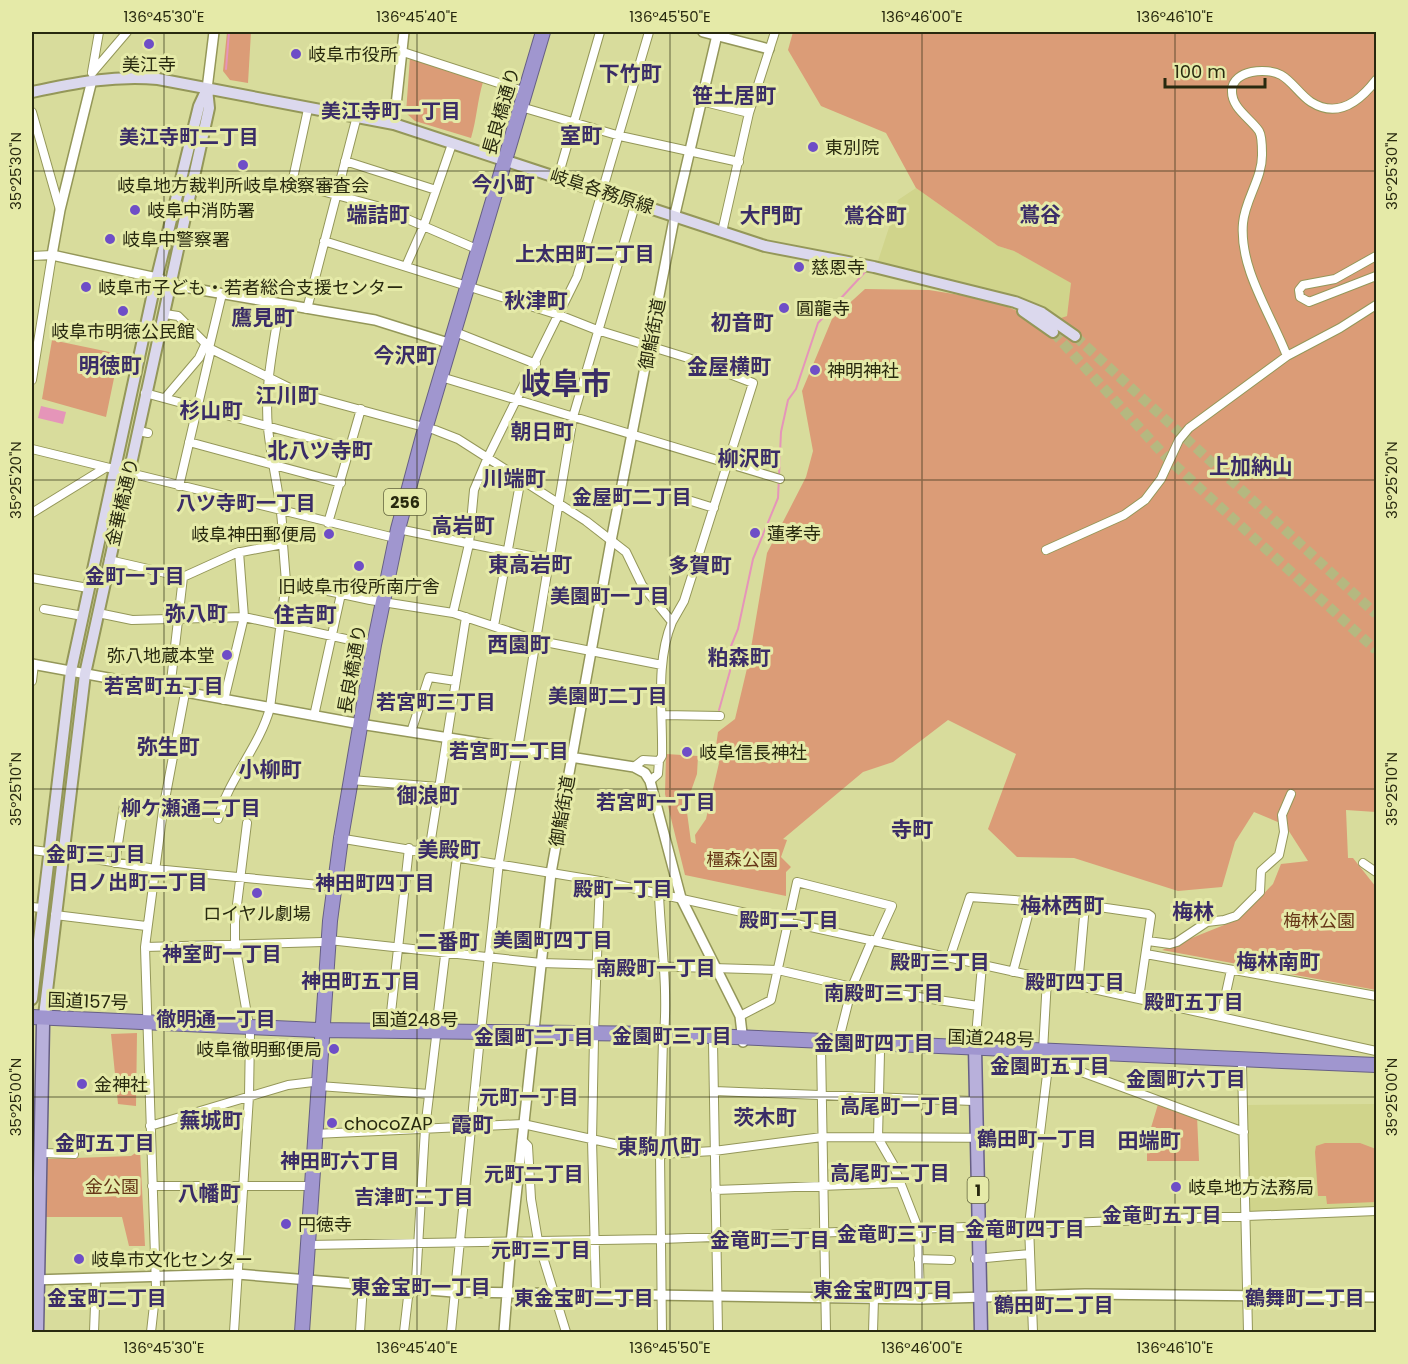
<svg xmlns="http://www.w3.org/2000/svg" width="1408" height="1364" font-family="Poppins,'Noto Sans JP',sans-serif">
<rect width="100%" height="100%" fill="#d8dc9c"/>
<!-- built -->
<path fill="#d0d48b" d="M916,188L998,246L1014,251L1072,283L1067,316L1060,319L1014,299L877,264L898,200Z
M1376,1104V1206L1249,1212L1247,1105Z"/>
<!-- green -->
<path fill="#db9c77" d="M227,32H251L248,83L230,80L223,71Z
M793,32H1376V812L1346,810L1348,858H1353L1376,887V990L1162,950L1239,919L1273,884L1281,864L1308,861L1285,825L1254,812L1235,842L1222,887L1178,891L1074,858L1017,857L988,829L1016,754L948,720L893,762L863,772L783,839L787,840L781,857L791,867L786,872V896L685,875L665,794L666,754L698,756L697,774L686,805L691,842L696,844L695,835L706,819L719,763L715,753L718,732L735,719L749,660L767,553L806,477L813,451L802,391L832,319L865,289L929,290L991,300L1046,323L1067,316L1071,283L1014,251L998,246L916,188L886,133L821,106L788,50Z
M410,57L483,82C477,102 477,118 471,138L415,121L406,113Z
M52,340L119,354L106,417L42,399Z
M137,1033L136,1106L118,1104L111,1034Z
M1159,1101L1197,1116L1199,1161H1147V1141Z
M1325,1143H1360L1376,1149V1202L1327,1204L1326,1196H1318L1315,1152L1316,1146Z
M140,1150L145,1246H129L122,1217H46L47,1159L131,1156Z"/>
<!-- water -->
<path fill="#e595b9" d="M41,406L66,412L63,424L38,418Z"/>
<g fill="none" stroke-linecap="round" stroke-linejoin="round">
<!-- stream -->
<path stroke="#e595b9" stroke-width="2" d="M226,69L229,32
M719,710L730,671L731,646L738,629L753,559L778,498L781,432L788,400L796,389L818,323L866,271"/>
<!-- secondary-tunnel -->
<path stroke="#b5b880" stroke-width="10" stroke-dasharray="10 5" stroke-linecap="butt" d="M1053,332L1166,457L1376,650
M1075,336L1376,614"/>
<defs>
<path id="minor" d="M403,52L520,90
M92,72L99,32
M92,73L127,32
M701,101L749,113
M521,107L620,136L739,162
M308,109L292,183L377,206L472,247
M32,112L60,210
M345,161L436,190
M558,177L600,32
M722,232L749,113L775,32
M324,241L559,315L597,330L688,358L753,383L684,601L672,622
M32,256L52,255L32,380
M1376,256L1335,279L1303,285L1299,290L1300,297L1309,302L1376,276
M406,266L424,225L452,144
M307,309L357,116
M165,314L178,316L211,349L302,394L435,430L458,439L586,521L626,552L642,585L672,622C655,663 663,712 662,756L659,761L643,760L634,767
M455,332L536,364
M209,348L222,294
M1287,356C1271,314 1239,269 1243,223C1245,199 1263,178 1262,153C1262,147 1262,136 1259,131C1250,118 1231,108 1232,90C1233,70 1267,67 1281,75C1292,81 1300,95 1311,102C1338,119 1360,101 1376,80
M441,377L780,479
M145,393L351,449
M165,398L199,358L205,345
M139,431L148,433
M189,442L341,483
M32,449L391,537
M179,486L211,349
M685,499L714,508
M32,513L105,468
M328,523L361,409
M398,529L550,560
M1046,550L1124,515L1145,500L1161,479L1179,440L1189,428L1287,356L1340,328L1376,305
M109,560L183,577
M32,578L88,588
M286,582L370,600L453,613L535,640L662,665
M44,609L83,616
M98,613L132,620L244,617L369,644
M453,613L469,544L474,490L488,457L577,277L649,32
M494,626L521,478
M32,681L34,664
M170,690L183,577L236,553L283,544C283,504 272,468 268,428C264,387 274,344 280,303
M224,700L244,617L239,552
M663,715L720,716
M314,716L341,594
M411,732L429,677L456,681
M351,780L438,787
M650,781L658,774L659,761
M218,819C228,779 259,748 270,708L286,582L283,544
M247,823L235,921V944L249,1026
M338,838L600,881L1376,1051
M32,850L48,852
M429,852L466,617
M64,854L155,869L329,886
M115,863L124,805
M1363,863L1376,872
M659,895C661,941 668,988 664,1034
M32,907L41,908
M55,915L146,926
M329,940L541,963L778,970L852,987L978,1006
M1148,941L1170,944L1177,942L1207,922L1224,920L1236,916L1260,892L1261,871L1279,855L1284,832L1282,815L1291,794
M145,947L323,942
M1146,954L1376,996
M950,957L970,897L1085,905L1148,914L1151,916L1139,998
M1013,972L1032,900
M1078,985L1085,905
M740,1016L771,1000L797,882L892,906L876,941
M1221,1016L1231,970
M436,1030L457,857
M389,1031L409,848
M481,1031L499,862L573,417L636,202
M594,1032L600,881
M594,1038L592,1140L596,1294
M713,1042L718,1332
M838,1043L852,987L872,940
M975,1048L982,965
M821,1049L826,1332
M1043,1051L1047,979
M880,1052L878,1138L893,1164L918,1228L920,1299
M1069,1059L1076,1070L1244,1132
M1242,1064L1248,1332
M319,1086L429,1094
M714,1091L973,1101
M150,1126L288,1085L313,1082
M315,1134L523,1124L660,1154L714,1151L822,1137L1040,1138
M522,1140L528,1146L531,1199L538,1241L566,1332
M42,1153L74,1154
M152,1186H306
M715,1190L899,1183
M308,1245L662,1239L1376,1211
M918,1259L951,1260
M975,1259L1030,1254
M94,1332L96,1279
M151,1332L156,1287L145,947L163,810L185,693
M234,1332L249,1096L250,1034
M360,1332L363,1284
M404,1332L408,1297L416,1281L425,1129L436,1037
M451,1332L480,1037
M662,1332L660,1154L663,1039
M873,1332L874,1298
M1033,1332L1029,1225L1049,1058"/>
<path id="tertiary" d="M703,32L769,49
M92,80L60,210L52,255L157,278L178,286L375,320L445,342
M207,89L214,32
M394,124L404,32
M32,664L360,724L634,767L645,773L650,781L681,898L740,1016L743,1042
M32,1280L237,1274L453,1292L920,1299L1085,1294L1376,1297
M504,1332L511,1243L551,873L611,541L675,214L717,35"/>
<path id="secondary" d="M32,92C74,83 114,75 158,79L394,124L765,246L874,267L1015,302L1042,313L1075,336
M1023,311L1053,332
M32,999L71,671L153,293L199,106L206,91
M43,1024L85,674L209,108L207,89"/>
<path id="primary" d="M975,1048L981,1332
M37,1332L43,1025"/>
<path id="trunk" d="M32,1017L317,1030L664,1034L1376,1065
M302,1332L330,921L341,838L374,645L398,529L423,436L543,32"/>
</defs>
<!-- minor casing -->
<use href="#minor" stroke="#949759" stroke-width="10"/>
<!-- tertiary casing -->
<use href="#tertiary" stroke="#949759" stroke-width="12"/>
<!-- secondary casing -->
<use href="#secondary" stroke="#949759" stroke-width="14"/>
<!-- primary casing -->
<use href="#primary" stroke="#665f84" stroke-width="15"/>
<!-- trunk casing -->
<use href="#trunk" stroke="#665f84" stroke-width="16"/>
<!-- minor -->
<use href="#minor" stroke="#fff" stroke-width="8"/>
<!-- tertiary -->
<use href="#tertiary" stroke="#fff" stroke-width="9"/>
<!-- secondary -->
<use href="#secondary" stroke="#dbd8ed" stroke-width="10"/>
<!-- primary -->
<use href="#primary" stroke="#b8b0db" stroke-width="12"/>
<!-- trunk -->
<use href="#trunk" stroke="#a096cf" stroke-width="14"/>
</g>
<!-- ticks -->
<path fill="none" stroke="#28290f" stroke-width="1.5" stroke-opacity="0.45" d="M164,32V1332M417,32V1332M670,32V1332M922,32V1332M1175,32V1332M32,171H1376M32,480H1376M32,789H1376M32,1097H1376"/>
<!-- markers -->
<g fill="#6e4ec7" stroke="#e5eaa8" stroke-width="2">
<circle cx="149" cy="44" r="6"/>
<circle cx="296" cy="54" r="6"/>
<circle cx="813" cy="147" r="6"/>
<circle cx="243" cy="165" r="6"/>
<circle cx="135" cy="210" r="6"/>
<circle cx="110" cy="239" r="6"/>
<circle cx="799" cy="267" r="6"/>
<circle cx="86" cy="287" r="6"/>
<circle cx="784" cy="308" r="6"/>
<circle cx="123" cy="311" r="6"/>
<circle cx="815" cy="370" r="6"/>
<circle cx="755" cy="533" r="6"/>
<circle cx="329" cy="534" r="6"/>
<circle cx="359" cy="566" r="6"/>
<circle cx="227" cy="655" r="6"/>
<circle cx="687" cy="752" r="6"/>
<circle cx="257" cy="893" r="6"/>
<circle cx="334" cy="1049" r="6"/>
<circle cx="82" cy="1084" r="6"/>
<circle cx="332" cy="1123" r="6"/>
<circle cx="1176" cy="1187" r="6"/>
<circle cx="286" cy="1224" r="6"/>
<circle cx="79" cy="1259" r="6"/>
</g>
<g text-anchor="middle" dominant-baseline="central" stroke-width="6" stroke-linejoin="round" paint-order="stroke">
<!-- shield labels -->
<g fill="#e5eaa8" stroke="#61633d" stroke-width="1.5">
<rect x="384" y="489" width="42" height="26" rx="4.5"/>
<rect x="967.5" y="1177" width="21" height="26" rx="4.5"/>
</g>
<g font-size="16" font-weight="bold" fill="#28290f">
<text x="405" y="502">256</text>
<text x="978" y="1190">1</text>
</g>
<!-- poi labels -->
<g font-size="18" fill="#28290f" stroke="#e5eaa8" text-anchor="start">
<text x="308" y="54">岐阜市役所</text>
<text x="149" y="64" text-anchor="middle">美江寺</text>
<text x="825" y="147">東別院</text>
<text x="243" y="185" text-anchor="middle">岐阜地方裁判所岐阜検察審査会</text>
<text x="147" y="210">岐阜中消防署</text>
<text x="122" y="239">岐阜中警察署</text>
<text x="811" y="267">慈恩寺</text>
<text x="98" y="287">岐阜市子ども・若者総合支援センター</text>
<text x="796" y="308">圓龍寺</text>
<text x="123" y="331" text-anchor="middle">岐阜市明徳公民館</text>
<text x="827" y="370">神明神社</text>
<text x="767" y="533">蓮孝寺</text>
<text x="317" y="534" text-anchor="end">岐阜神田郵便局</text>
<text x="359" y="586" text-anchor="middle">旧岐阜市役所南庁舎</text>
<text x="215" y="655" text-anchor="end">弥八地蔵本堂</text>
<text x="699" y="752">岐阜信長神社</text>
<text x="257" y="913" text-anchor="middle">ロイヤル劇場</text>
<text x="322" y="1049" text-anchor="end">岐阜徹明郵便局</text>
<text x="94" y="1084">金神社</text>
<text x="344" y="1123">chocoZAP</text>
<text x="1188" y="1187">岐阜地方法務局</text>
<text x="298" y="1224">円徳寺</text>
<text x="91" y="1259">岐阜市文化センター</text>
</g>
<!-- street labels -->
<g font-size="18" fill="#28290f" stroke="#e5eaa8">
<text transform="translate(501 111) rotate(-74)">長良橋通り</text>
<text transform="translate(602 191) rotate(18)">岐阜各務原線</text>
<text transform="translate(652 334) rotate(-79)">御鮨街道</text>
<text transform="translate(122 502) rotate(-77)">金華橋通り</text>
<text transform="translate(352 669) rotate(-80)">長良橋通り</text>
<text transform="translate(562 811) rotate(-80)">御鮨街道</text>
<text transform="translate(88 1001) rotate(2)">国道157号</text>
<text x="415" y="1019">国道248号</text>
<text transform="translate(991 1038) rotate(2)">国道248号</text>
</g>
<!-- park labels -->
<g font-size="18" fill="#663617" stroke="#e5eaa8">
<text x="742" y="859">橿森公園</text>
<text x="1319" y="920">梅林公園</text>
<text x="112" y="1186">金公園</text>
</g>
<!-- neighbourhood labels -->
<g font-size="20" font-weight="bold" fill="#3a2c67" stroke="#e5eaa8">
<text x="391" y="111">美江寺町一丁目</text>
<text x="189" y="137">美江寺町二丁目</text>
<text x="585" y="254">上太田町二丁目</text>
<text x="632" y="497">金屋町二丁目</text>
<text x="246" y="503">八ツ寺町一丁目</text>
<text x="135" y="576">金町一丁目</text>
<text x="610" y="596">美園町一丁目</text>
<text x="164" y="686">若宮町五丁目</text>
<text x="608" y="696">美園町二丁目</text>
<text x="436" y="702">若宮町三丁目</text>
<text x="509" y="751">若宮町二丁目</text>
<text x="656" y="802">若宮町一丁目</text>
<text x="191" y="808">柳ケ瀬通二丁目</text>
<text x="96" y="854">金町三丁目</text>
<text x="138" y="882">日ノ出町二丁目</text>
<text x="375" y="883">神田町四丁目</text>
<text x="623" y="889">殿町一丁目</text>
<text x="789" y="920">殿町二丁目</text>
<text x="553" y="940">美園町四丁目</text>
<text x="222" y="954">神室町一丁目</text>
<text x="940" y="962">殿町三丁目</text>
<text x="656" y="968">南殿町一丁目</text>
<text x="361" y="981">神田町五丁目</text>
<text x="1075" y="982">殿町四丁目</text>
<text x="884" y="993">南殿町三丁目</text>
<text x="1194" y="1002">殿町五丁目</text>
<text x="216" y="1019">徹明通一丁目</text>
<text x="672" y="1036">金園町三丁目</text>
<text x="534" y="1037">金園町二丁目</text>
<text x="874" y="1043">金園町四丁目</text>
<text x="1050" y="1066">金園町五丁目</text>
<text x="1186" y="1079">金園町六丁目</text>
<text x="529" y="1097">元町一丁目</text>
<text x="900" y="1106">高尾町一丁目</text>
<text x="1037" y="1139">鶴田町一丁目</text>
<text x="105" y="1143">金町五丁目</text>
<text x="340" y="1161">神田町六丁目</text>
<text x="890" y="1173">高尾町二丁目</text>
<text x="534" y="1174">元町二丁目</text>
<text x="414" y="1197">吉津町二丁目</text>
<text x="1162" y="1215">金竜町五丁目</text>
<text x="1025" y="1229">金竜町四丁目</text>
<text x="897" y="1234">金竜町三丁目</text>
<text x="770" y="1240">金竜町二丁目</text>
<text x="541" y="1250">元町三丁目</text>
<text x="421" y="1287">東金宝町一丁目</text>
<text x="883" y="1290">東金宝町四丁目</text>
<text x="107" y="1298">金宝町二丁目</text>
<text x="584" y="1298">東金宝町二丁目</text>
<text x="1305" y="1298">鶴舞町二丁目</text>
<text x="1054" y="1305">鶴田町二丁目</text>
</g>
<!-- quarter labels -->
<g font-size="21" font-weight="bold" fill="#3a2c67" stroke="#e5eaa8">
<text x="630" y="73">下竹町</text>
<text x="734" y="95">笹土居町</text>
<text x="581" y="135">室町</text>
<text x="503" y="184">今小町</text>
<text x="378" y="214">端詰町</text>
<text x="1040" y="214">鴬谷</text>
<text x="771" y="215">大門町</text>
<text x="875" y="215">鴬谷町</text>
<text x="536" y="300">秋津町</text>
<text x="263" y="317">鷹見町</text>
<text x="742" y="322">初音町</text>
<text x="405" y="355">今沢町</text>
<text x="110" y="365">明徳町</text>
<text x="729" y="366">金屋横町</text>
<text x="287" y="395">江川町</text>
<text x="211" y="410">杉山町</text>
<text x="542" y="431">朝日町</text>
<text x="320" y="450">北八ツ寺町</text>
<text x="749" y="458">柳沢町</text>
<text x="1251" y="466">上加納山</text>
<text x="514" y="478">川端町</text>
<text x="463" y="525">高岩町</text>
<text x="530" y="564">東高岩町</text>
<text x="700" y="565">多賀町</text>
<text x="196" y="613">弥八町</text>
<text x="305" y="614">住吉町</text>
<text x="519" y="644">西園町</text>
<text x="739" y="657">粕森町</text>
<text x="168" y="746">弥生町</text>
<text x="270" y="769">小柳町</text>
<text x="428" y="795">御浪町</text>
<text x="912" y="829">寺町</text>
<text x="449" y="849">美殿町</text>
<text x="1062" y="905">梅林西町</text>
<text x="1193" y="911">梅林</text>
<text x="448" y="941">二番町</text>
<text x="1278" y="961">梅林南町</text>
<text x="765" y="1117">茨木町</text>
<text x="211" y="1120">蕪城町</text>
<text x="472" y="1124">霞町</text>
<text x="1149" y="1140">田端町</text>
<text x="659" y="1146">東駒爪町</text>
<text x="209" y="1193">八幡町</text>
</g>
<!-- town labels -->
<g font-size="30" font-weight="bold" fill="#3a2c67" stroke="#e5eaa8">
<text x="566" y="383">岐阜市</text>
</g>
</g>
<!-- border -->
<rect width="1408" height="1364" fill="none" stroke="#e5eaa8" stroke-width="66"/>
<!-- scale -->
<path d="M1165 78v9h100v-9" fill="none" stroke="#28290f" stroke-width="3"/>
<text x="1174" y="78" font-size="18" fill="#28290f" stroke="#e5eaa8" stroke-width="4.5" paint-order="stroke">100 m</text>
<rect x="33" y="33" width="1342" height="1298" fill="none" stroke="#28290f" stroke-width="2"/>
<g font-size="15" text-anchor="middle" fill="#28290f">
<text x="164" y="22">136°45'30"E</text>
<text x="417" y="22">136°45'40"E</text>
<text x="670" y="22">136°45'50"E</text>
<text x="922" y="22">136°46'00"E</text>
<text x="1175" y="22">136°46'10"E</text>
<text transform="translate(16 171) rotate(-90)" y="5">35°25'30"N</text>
<text transform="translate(1392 171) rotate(-90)" y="5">35°25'30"N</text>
<text transform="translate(16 480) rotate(-90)" y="5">35°25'20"N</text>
<text transform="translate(1392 480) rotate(-90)" y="5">35°25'20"N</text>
<text transform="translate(16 789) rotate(-90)" y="5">35°25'10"N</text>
<text transform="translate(1392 789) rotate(-90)" y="5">35°25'10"N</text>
<text transform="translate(16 1097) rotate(-90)" y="5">35°25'00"N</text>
<text transform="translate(1392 1097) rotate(-90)" y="5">35°25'00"N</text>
<text x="164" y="1353">136°45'30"E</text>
<text x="417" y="1353">136°45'40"E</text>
<text x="670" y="1353">136°45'50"E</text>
<text x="922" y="1353">136°46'00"E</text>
<text x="1175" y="1353">136°46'10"E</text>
</g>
</svg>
